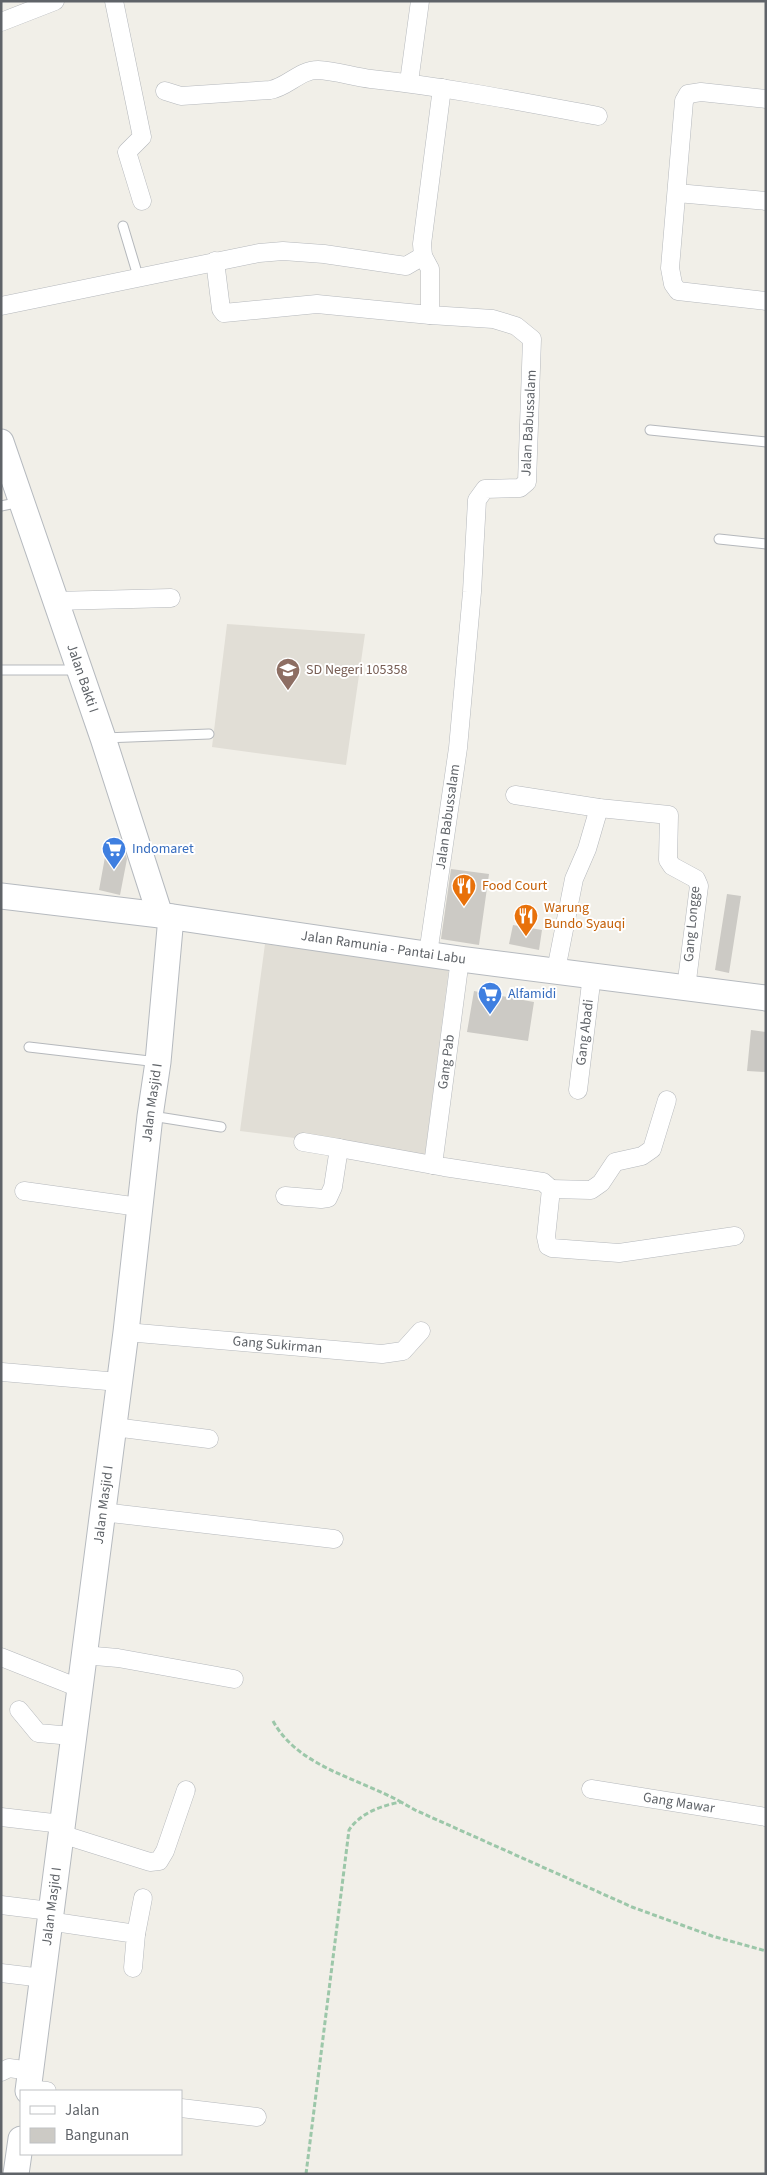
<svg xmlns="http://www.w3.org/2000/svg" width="767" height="2175" font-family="'Source Sans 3',sans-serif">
<rect width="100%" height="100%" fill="#f1efe8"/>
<!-- education -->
<path fill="#e1ded6" d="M227,624L365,634L346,765L212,747Z
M265,944L449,968L425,1155L240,1131Z"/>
<!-- building -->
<path fill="#cccac5" d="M107,846L124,849L127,859L120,895L99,890Z
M451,869L489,874L479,945L441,939Z
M727,894L741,896L729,973L715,970Z
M513,925L542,930L539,950L509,944Z
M474,991L534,1002L528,1041L467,1032Z
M751,1030L766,1032V1072L747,1071Z"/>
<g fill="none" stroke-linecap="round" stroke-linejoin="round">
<defs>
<path id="lane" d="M123,226L138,276
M650,430L766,442
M1,506L21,502
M719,539L766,544
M1,670H76
M104,738L209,734
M29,1047L158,1062
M152,1116L221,1127"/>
<g id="street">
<path d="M114,1L142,137L127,152L142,201"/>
<path d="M1,22L55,1"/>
<path d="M409,82L420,1"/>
<path d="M165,91L181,96L270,90C288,87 299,70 318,70C336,71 354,77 371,79C447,87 523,102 598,116"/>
<path d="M766,99L701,92L688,94L684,101L670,268L673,284L678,291L766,301"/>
<path d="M677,193L766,201"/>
<path d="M215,261L221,309L224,313L317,304L430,315L493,319L516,326L532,339L527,482L520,488L485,489L477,500L472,592L458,748L428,954"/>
<path d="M1,306L259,253L283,251L324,254L406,266L423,256"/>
<path d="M430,315V269L423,256L422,244L442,88"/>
<path d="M55,601L171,598"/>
<path d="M515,795L599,808L669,815L668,860L672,866L696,879L699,886L686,988"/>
<path d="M556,970L574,879L587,849L599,808"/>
<path id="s1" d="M578,1090L592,975"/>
<path d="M303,1142L339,1148"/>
<path id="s2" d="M433,1165L460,959"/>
<path d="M551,1189L591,1190L601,1183L615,1162L642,1156L652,1149L667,1100"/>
<path d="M24,1191L139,1207"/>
<path d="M285,1196L321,1199L328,1198L333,1187L339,1148L444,1167L543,1182L551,1189L546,1237L548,1246L552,1248L619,1253L735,1236"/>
<path id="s3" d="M126,1332L382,1354L403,1351L421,1331"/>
<path d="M2,1372L119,1382"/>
<path d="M114,1427L209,1439"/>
<path d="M102,1512L334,1539"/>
<path d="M83,1655L118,1658L234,1679"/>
<path d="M1,1657L79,1688"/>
<path d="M19,1710L38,1733L72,1736"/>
<path id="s4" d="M591,1789L766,1817"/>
<path d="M1,1817L62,1824"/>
<path d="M61,1834L150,1862L159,1861L165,1851L186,1790"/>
<path d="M1,1905L50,1911"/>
<path d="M48,1921L136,1934L133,1968"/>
<path d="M136,1934L143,1898"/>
<path d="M1,1973L43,1978"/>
<path d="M1,2072L9,2068L31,2071"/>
<path d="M28,2089L47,2091"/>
<path d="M181,2108L257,2117"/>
</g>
<g id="secondary">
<path id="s5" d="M1,442L103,738L160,915"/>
<path id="s6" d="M1,896L160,915L460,959L766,998"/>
<path id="s7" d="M28,2091L126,1332L150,1116L158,1062L171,917"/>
<path d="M16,2174L21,2139"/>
</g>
</defs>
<!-- lane casing -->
<use href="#lane" stroke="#b5b8bc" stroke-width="11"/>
<!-- street casing -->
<use href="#street" stroke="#b5b8bc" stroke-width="19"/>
<!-- secondary casing -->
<use href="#secondary" stroke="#b6babf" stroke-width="27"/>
<!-- path -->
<path stroke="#9cc7a9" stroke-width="3" stroke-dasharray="5 2.5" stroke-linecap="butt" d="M273,1721C298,1767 358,1778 401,1802
M306,2174L349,1830C360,1813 383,1805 401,1802L415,1810L632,1907L712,1936L766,1951"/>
<!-- lane -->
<use href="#lane" stroke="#fff" stroke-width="9"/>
<!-- street -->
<use href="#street" stroke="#fff" stroke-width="18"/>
<!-- secondary -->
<use href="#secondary" stroke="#fff" stroke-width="25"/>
</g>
<!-- icons -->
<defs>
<symbol id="school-pin" viewBox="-11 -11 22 30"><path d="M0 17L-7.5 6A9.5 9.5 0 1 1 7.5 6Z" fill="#8d6e63" stroke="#fff"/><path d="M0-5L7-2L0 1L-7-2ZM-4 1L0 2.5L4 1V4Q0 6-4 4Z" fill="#fff"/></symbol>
<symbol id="supermarket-pin" viewBox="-11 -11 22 30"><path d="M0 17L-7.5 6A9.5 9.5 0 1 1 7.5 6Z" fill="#3f7fe0" stroke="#fff"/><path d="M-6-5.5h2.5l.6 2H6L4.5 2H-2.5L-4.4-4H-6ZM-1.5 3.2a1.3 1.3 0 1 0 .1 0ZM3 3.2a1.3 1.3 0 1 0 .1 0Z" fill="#fff"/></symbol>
<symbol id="restaurant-pin" viewBox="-11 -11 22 30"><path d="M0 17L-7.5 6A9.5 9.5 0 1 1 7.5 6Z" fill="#e8710a" stroke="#fff"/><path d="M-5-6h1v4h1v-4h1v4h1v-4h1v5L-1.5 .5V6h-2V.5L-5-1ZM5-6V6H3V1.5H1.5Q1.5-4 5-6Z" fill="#fff"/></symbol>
</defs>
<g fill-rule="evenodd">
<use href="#school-pin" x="274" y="656" width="28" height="38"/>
<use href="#supermarket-pin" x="100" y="835" width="28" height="38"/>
<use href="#restaurant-pin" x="450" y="872" width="28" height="38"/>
<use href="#restaurant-pin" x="512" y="902" width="28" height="38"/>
<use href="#supermarket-pin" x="476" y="980" width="28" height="38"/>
</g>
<g text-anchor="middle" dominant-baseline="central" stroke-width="4" stroke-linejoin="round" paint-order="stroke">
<!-- street labels -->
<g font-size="14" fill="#5f6368" stroke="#fff">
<text transform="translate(529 423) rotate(-87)">Jalan Babussalam</text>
<text stroke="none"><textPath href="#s5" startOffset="250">Jalan Bakti I</textPath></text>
<text transform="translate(448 817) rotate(-82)">Jalan Babussalam</text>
<text transform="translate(692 924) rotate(-85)">Gang Longge</text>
<text stroke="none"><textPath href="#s6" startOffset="386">Jalan Ramunia - Pantai Labu</textPath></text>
<text stroke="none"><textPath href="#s1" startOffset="58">Gang Abadi</textPath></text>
<text stroke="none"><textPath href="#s2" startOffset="104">Gang Pab</textPath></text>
<text stroke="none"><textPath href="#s7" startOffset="996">Jalan Masjid I</textPath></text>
<text stroke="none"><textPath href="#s3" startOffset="152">Gang Sukirman</textPath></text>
<text stroke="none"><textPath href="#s7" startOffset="591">Jalan Masjid I</textPath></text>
<text stroke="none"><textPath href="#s4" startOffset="89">Gang Mawar</textPath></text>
<text stroke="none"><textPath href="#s7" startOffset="186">Jalan Masjid I</textPath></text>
</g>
<!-- education labels -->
<g font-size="14" fill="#785e54" stroke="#fff" text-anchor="start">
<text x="306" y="670">SD Negeri 105358</text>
</g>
<!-- shop labels -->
<g font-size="14" fill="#366cbe" stroke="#fff" text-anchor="start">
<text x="132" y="849">Indomaret</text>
<text x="508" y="994">Alfamidi</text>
</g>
<!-- food labels -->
<g font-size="14" fill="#c56008" stroke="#fff" text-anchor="start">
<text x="482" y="886">Food Court</text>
<text x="544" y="908">Warung<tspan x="544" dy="16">Bundo Syauqi</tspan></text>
</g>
</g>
<!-- border -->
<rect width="767" height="2175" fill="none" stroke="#5f6368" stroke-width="5"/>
<!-- legend -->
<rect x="20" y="2090" width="162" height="65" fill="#ffffff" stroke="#bfc1c3"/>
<rect x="30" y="2106" width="25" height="8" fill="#ffffff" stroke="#bfc1c3"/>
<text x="65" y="2115" font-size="15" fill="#5f6368">Jalan</text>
<rect x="30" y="2128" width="25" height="15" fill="#cccac5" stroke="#bfc1c3"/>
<text x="65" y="2140" font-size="15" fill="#5f6368">Bangunan</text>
</svg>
